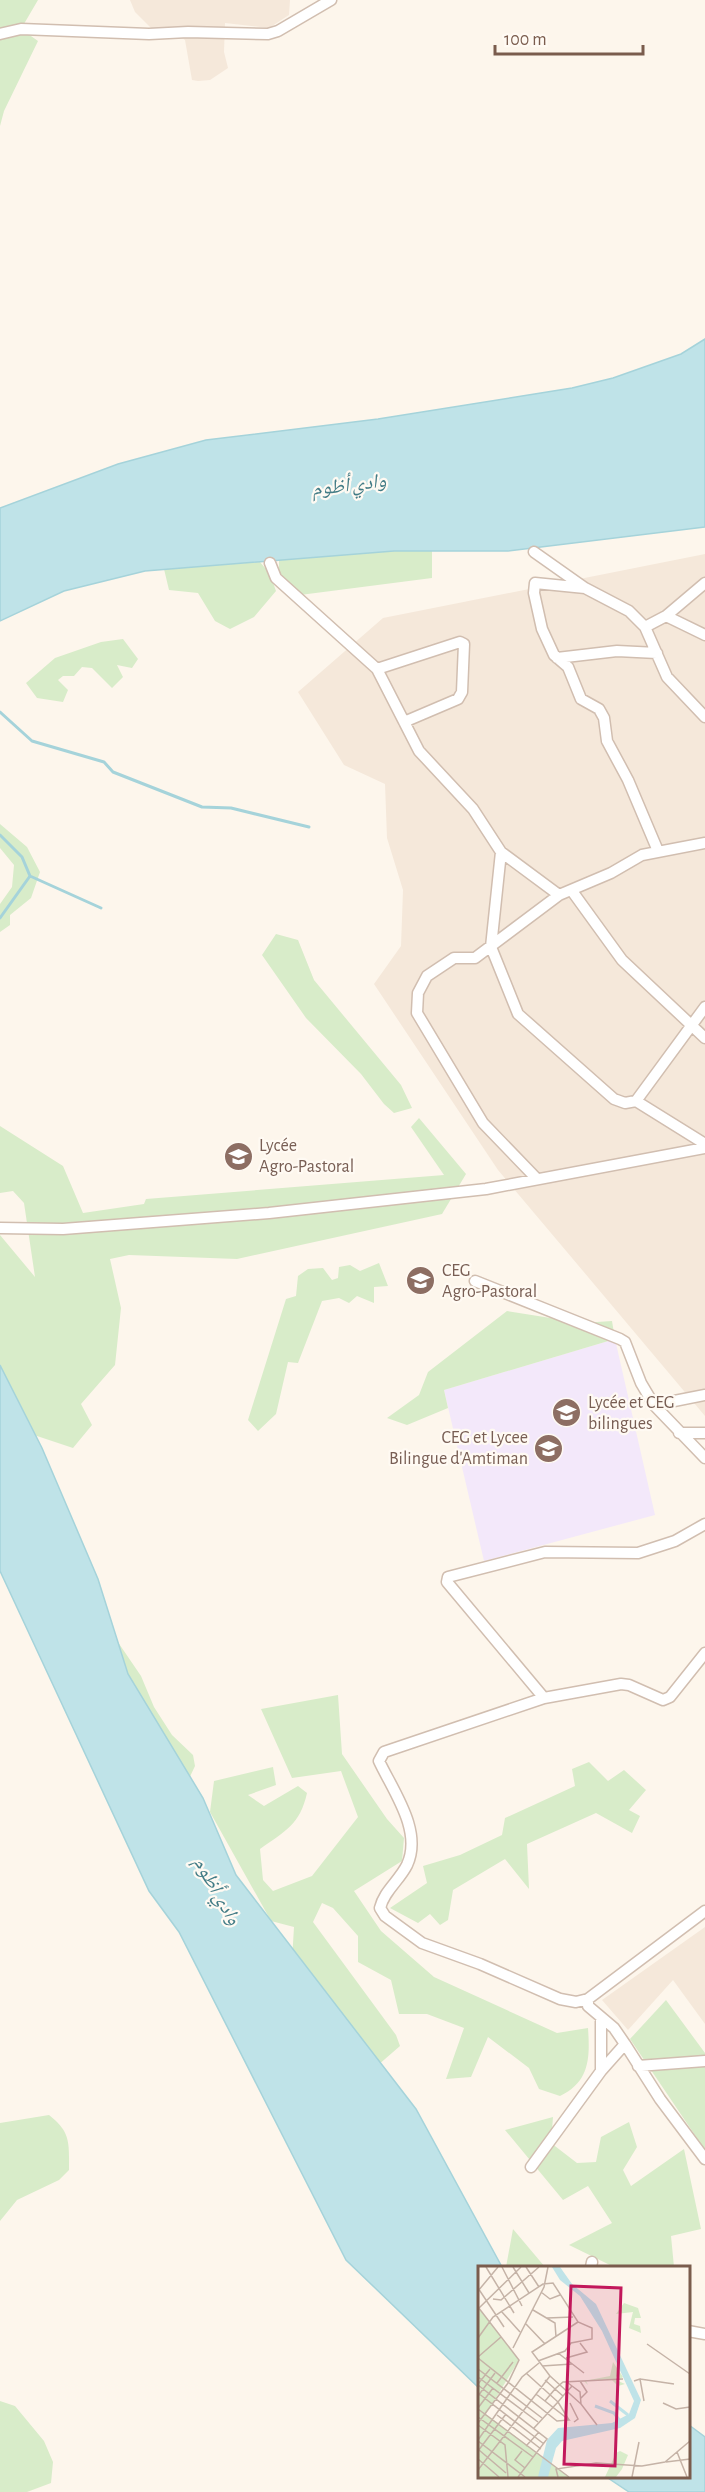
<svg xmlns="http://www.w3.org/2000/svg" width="705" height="2492" font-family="'Alegreya Sans','Noto Naskh Arabic',sans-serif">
<rect width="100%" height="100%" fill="#fdf6ec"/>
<!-- residential -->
<path fill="#f5e8da" d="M130,0H290L289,15L269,28L225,23L224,52L228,68L210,80L198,81L192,80L185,40L176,34L155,32L135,12Z
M705,554V1416L498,1170L374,984L401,946L403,890L387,838L385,784L344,765L298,692L383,618Z
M705,1927V2024L673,1980L628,2030L602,2000Z"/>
<!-- education -->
<path fill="#f3e8fa" d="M615,1339L655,1515L484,1561L444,1390Z"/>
<!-- green -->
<path fill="#d8ecc9" d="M0,0H38L21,29L38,41L4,111L0,126Z
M394,551H432V578L300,595L279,577V560Z
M260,562L270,574L276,591L254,617L230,629L215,621L198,593L169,590L164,569Z
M123,639L138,659L132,668L117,665L123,677L112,688L92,668L82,667L74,676H63L58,680L68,690L63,702L37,698L26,683L55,658L101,642Z
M0,824L27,847L40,872L31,898L10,915V925L0,932V904L12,887L14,865L0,848Z
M276,934L298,940L314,980L401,1085L412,1108L394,1113L384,1104L361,1074L306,1018L262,955Z
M419,1118L466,1174L442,1214L237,1259L129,1255L110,1259L121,1308L115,1365L81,1404L92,1425L73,1448L34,1435L0,1369V1235L35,1277L24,1203L13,1191L0,1193V1126L63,1166L83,1213L144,1204L146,1199L444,1175L411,1127Z
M379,1263L388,1286L374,1287V1303L357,1296L349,1303L339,1298L322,1301L298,1363L288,1362L276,1414L258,1431L248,1420L286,1299L296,1296L298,1276L308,1269L323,1268L332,1280L338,1278L339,1267L350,1265L360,1271Z
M507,1311L582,1323L612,1321L615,1339L444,1390L448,1408L407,1425L387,1418L419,1395L428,1372Z
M109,1629L141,1676L154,1707L172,1735L193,1755L195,1766L186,1785L143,1732Z
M338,1695L342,1754L387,1819L404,1838L402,1861L354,1891L381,1931L434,1977L557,2033L588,2028C590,2057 590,2082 560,2096L539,2089L529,2068L488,2037L471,2077L446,2079L464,2028L427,2014H399L391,1980L358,1962V1936L333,1908L322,1903L313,1922L396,2035L400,2046L362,2079L292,1960L294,1927L271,1921L210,1812L214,1781L273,1767L276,1785L248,1795L264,1806L298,1786L307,1793C300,1825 285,1831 260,1849L263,1880L273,1891L312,1876L358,1817L341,1771L292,1778L261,1709Z
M589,1762L608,1781L624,1770L646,1790L629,1810L640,1816L632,1833L596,1813L527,1844L529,1889L505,1859L453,1890L448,1920L440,1925L430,1914L418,1923L390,1908L427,1883L423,1866L460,1855L502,1835L505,1818L575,1786L572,1769Z
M666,2000L705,2053V2150L630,2039Z
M49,2115C71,2132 69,2143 69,2170L59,2180L17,2200L0,2221V2123Z
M553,2117L551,2143L577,2163L596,2162L601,2137L629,2122L637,2147L623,2170L631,2186L684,2149L701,2229L671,2236L674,2267H614L569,2245L612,2223L588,2186L563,2200L505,2130Z
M513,2229L545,2267H506Z
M0,2401L15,2406L44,2441L53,2462L51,2483L27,2492H0Z"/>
<!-- water -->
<path fill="#bfe3e8" stroke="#a5d3da" stroke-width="1.5" d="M705,339V527L508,551H394L145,571L64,591L0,621V508L118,464L206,440L378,419L572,388L613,378L681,354Z
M0,1365L42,1448L98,1579L128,1674L203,1798L236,1875L416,2109L502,2267H480V2389L346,2260L179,1932L149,1891L0,1571Z
M689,2425L705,2437V2492H629L605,2476H688Z"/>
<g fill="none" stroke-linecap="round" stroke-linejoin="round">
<!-- stream -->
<path stroke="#a5d3da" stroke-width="3" d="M0,712L32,741L104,762L113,772L202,807L231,808L309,827
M0,835L22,857L30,876L101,908
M0,918L30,876"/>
<defs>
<path id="minor" d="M0,34L21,29L149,34L188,32L268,34L278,31L331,0
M534,552L585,588L629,611L645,627
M270,563L276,578L377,669L419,751L473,809L501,852L491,947L518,1014L614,1099L625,1103L636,1101
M705,583L666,616L705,635
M585,588L535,583L534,593L542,629L554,655L568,667L581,699L599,709L604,718L607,741L628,780L658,851
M666,616L645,627L667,677L705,717
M557,658L617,651L657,653
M377,669L460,642L464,644L462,692L458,699L404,722
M501,852L559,895L611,873L642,855L705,843
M572,891L622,960L705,1038
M705,1007L636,1101L705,1144
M537,1179L483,1123L417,1013L418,993L427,976L454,958H475L559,895
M0,1228L63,1229L269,1213L486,1189L705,1148
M475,1281L620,1339L625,1342L641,1383L654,1405L705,1458
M654,1405L705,1395
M679,1433H705
M705,1653L670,1697L663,1700L629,1685L621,1684L544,1698L384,1752L379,1761C393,1791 423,1831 407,1865C399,1881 384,1891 380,1908L385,1916L422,1943L480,1964L560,1999L576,2002L588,1999L705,1911
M544,1698L447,1582L448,1577L545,1552L638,1553L675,1541L705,1524
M588,1999V2006L614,2028L625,2044L660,2099L705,2159
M638,2066L705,2061
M601,2071V2018
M531,2167L601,2071L625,2044
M591,2267L592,2262
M688,2331L705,2334"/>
</defs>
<!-- minor casing -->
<use href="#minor" stroke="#d1beb0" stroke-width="13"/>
<!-- minor -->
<use href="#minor" stroke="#fff" stroke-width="10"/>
</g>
<!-- icons -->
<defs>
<symbol id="university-disc" viewBox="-11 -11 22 22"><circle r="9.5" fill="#8d6e63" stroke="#fffaf3"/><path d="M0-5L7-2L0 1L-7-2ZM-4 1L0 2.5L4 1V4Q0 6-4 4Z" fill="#fff"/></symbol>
<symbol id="school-disc" viewBox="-11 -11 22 22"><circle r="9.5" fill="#8d6e63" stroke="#fffaf3"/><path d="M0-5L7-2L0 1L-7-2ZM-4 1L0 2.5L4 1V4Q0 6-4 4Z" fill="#fff"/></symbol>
</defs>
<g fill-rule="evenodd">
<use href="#university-disc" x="222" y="1140" width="33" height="33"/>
<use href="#university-disc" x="404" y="1264" width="33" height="33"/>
<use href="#university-disc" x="550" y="1396" width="33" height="33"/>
<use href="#school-disc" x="532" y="1432" width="33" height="33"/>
</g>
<g text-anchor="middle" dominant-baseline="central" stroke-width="4.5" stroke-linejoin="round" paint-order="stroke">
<!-- education labels -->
<g font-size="18" fill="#785e54" stroke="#fffaf3" text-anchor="start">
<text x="259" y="1146">Lycée<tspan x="259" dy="21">Agro-Pastoral</tspan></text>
<text x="442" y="1271">CEG<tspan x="442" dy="21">Agro-Pastoral</tspan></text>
<text x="588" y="1403">Lycée et CEG<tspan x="588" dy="21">bilingues</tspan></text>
<text x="528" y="1438" text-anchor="end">CEG et Lycee<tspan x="528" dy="21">Bilingue d'Amtiman</tspan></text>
</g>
<!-- water labels -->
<g font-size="20" font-style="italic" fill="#437c86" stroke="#fffaf3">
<text transform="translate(349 485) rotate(-7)">وادي أظوم</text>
<text transform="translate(217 1891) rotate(60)">وادي أظوم</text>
</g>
</g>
<!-- overview -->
<g transform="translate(478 2266)">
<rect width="212" height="212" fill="#fdf6ec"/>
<path d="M146,37L160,42L163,52H157L156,58L162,60L163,67L151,62L155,46L138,48ZM0,41L41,94L8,148L91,211H0ZM135,96L145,111L141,114L138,110V114L147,118L140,120L133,113L108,115L110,119L106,115L132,110ZM142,185L150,189L144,203L138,211H127L138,187Z" fill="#d8ecc9"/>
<path d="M74,1H82L94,18L118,38L163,134L157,152L142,162L84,175L78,182L70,211H60L69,174L80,162L134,157L151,148L156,135L124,65L102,30L82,14Z" fill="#bfe3e8"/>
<path fill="none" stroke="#bfe3e8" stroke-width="3" d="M132,135L150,149M117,140L136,147L142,155"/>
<path fill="none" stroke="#c5b3a7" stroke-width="1.5" d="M8,1L36,47M24,1L44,40M35,1L51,27M48,1L61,21M0,22L26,61M0,25L20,1M63,26L72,33L82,29M15,33L23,34L61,1M0,41L41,94L30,117L0,157M1,42L43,1M55,44L77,57L78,71M23,45L42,66M69,52L95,51M48,58L67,78M0,72L15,51L65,18L75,17L100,56L114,62V73L93,77L87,85L60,95M169,78L212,108M35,82L66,21L70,1M80,87L106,107M0,91L23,71M0,92L79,155L91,154L58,128M88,92L109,86L102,77M64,100L94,98M0,103L64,152M48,107L80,136L85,130M72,110L103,138M0,111L60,156M162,113L196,118M102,115L109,126L103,132M156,115L162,113L166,135M89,116L94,120L85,130L77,123L85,116L145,113M19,117L35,96M0,118L12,103M0,119L69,173L40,211M94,120L102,126L103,138L119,159M0,127L66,178M0,130L17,107M67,135L77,123L67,114M92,137L100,153L96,156M185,137L198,143L212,141M0,142L15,122M0,143L91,211M19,149L63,183M0,151L55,191M0,159L27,179L30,211M56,162L80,136L91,154M0,174L44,111L61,97M0,175L47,211M48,180L61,166M1,184L28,207M0,185L28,148M44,185L37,194L47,202M199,186L209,211M0,193L21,211M188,196L212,193M0,204L72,110L54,86L100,56M80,211L78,203L118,197L164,200L187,196L212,175M154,211L161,176"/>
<path fill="#c2185b" fill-opacity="0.15" stroke="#c2185b" stroke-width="3" d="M93,20L143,22L137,200L86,198Z"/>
<rect width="212" height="212" fill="none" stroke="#7a5c4d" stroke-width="3"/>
</g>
<!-- scale -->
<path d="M495 45v9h148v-9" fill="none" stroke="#7a5c4d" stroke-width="3"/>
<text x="504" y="45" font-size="18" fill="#7a5c4d" stroke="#fffaf3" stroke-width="4.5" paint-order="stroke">100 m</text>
</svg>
